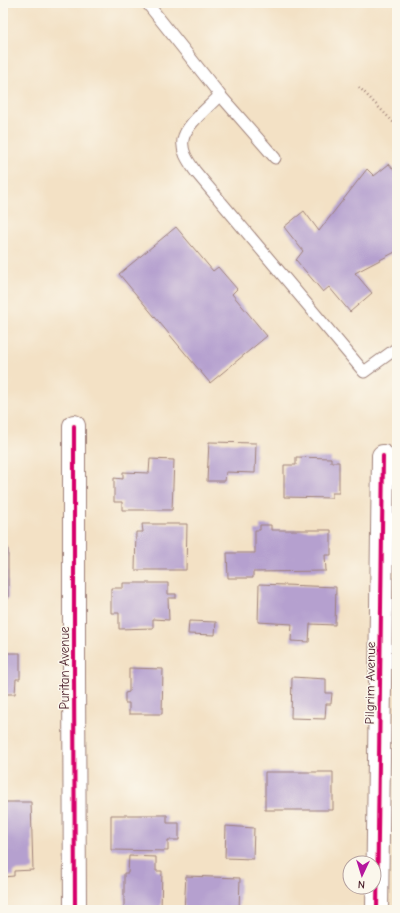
<svg xmlns="http://www.w3.org/2000/svg" width="400" height="913" font-family="'Comic Neue',sans-serif">
<rect width="100%" height="100%" fill="#fbf7ec"/>
<filter id="ink" filterUnits="userSpaceOnUse"><feTurbulence type="fractalNoise" baseFrequency=".025" numOctaves="2"/><feDisplacementMap in="SourceGraphic" scale="8" xChannelSelector="R" yChannelSelector="G"/><feConvolveMatrix kernelMatrix="1 2 1 2 8 2 1 2 1" color-interpolation-filters="sRGB"/></filter>
<filter id="wash" filterUnits="userSpaceOnUse"><feTurbulence type="fractalNoise" baseFrequency=".012" numOctaves="4" result="noise"/><feDisplacementMap in="SourceGraphic" scale="16" xChannelSelector="R" yChannelSelector="G"/><feGaussianBlur stdDeviation="0.9" result="paint"/><feColorMatrix in="noise" values="0 0 0 0 0 0 0 0 0 0 0 0 0 0 0 0 0 1.4 0 .05"/><feComposite in="paint" operator="in"/></filter>
<g filter="url(#wash)">
<rect width="100%" height="100%" fill="#f3e1c5"/>
<g id="blocks">
<!-- building -->
<path fill="#b5a0cf" d="M389,164L397,174V251L355,273L372,293L350,312L329,287L323,292L296,260L303,251L284,227L304,211L319,231L367,169L374,176Z
M176,227L213,271L218,267L237,289L232,294L267,336L210,383L119,274Z
M209,442L256,443L255,473L226,472L225,481H207Z
M296,457L331,458V462H339V493H332V498L284,497V465H296Z
M150,459L174,460L172,510H122V502H114V478L123,479V472L149,473Z
M142,524H187L186,570H135L136,532H143Z
M260,525H271V530H331V555H325L326,571L253,572V578H228L227,553H255V530H260Z
M3,547H8V599H3Z
M123,583H168V594H176V598H168L169,620L153,619V628L119,629V613H111V588H123Z
M259,584L336,587L335,625L310,624L309,642L291,641L292,624L258,622Z
M189,621L216,622L215,635L188,634Z
M3,653H20V679H16L15,694H3Z
M129,668L163,669L162,714H129V703H125V693L129,692Z
M292,677L326,679V693H332L331,704H326L325,719L291,718Z
M265,772H333V810H265Z
M3,802H31L33,870L14,871V876L3,877Z
M111,815H167V823H179V840H168V851L111,850Z
M226,826L254,828L253,859L225,858Z
M129,856L156,857V871H162L161,910H124V873H128Z
M186,876L240,878L239,910H184Z"/>
</g>
</g>
<g filter="url(#ink)">
<use href="#blocks" fill-opacity="0" stroke="#9e8078" stroke-width="1"/>
<g fill="none" stroke-linecap="round" stroke-linejoin="round">
<defs>
<path id="lane" d="M147,3L220,95L275,158
M220,95C210,106 185,125 183,140C181,152 189,162 195,171L364,372L397,348"/>
<path id="street" d="M74,426V676L75,910
M377,910L383,456"/>
</defs>
<!-- lane casing -->
<use href="#lane" stroke="#9e8078" stroke-width="13"/>
<!-- street casing -->
<use href="#street" stroke="#9e8078" stroke-width="24"/>
<!-- path -->
<path stroke="#9e8078" stroke-width="2.5" stroke-dasharray="1 3" stroke-linecap="butt" d="M359,87L397,126"/>
<!-- lane -->
<use href="#lane" stroke="#fff" stroke-width="11"/>
<!-- street -->
<use href="#street" stroke="#fff" stroke-width="22"/>
<defs>
<path id="cycleway" d="M74,426V676L75,910
M377,910L383,456"/>
</defs>
<!-- cycleway casing -->
<use href="#cycleway" stroke="#fbf7ec" stroke-width="6"/>
<!-- cycleway -->
<use href="#cycleway" stroke="#d6006c" stroke-width="4"/>
</g>
</g>
<g text-anchor="middle" dominant-baseline="central" stroke-width="3" stroke-linejoin="round" paint-order="stroke">
<!-- street labels -->
<g font-size="13" fill="#4a1f2b" stroke="#fbf7ec">
<text transform="translate(64 668) rotate(-90)">Puritan Avenue</text>
<text transform="translate(370 683) rotate(-89)">Pilgrim Avenue</text>
</g>
</g>
<!-- margin -->
<rect width="400" height="913" fill="none" stroke="#fbf7ec" stroke-width="16"/>
<!-- north arrow -->
<g transform="translate(362 875) rotate(184)"><circle r="19" fill="#fbf7ec" stroke="#b4a19f"/>
<path d="M0-3L7 15L0 10L-7 15Z" fill="#b5179e"/>
<text y="-6" font-size="11" font-weight="bold" text-anchor="middle" fill="#4a1f2b">N</text>
</g>
</svg>
